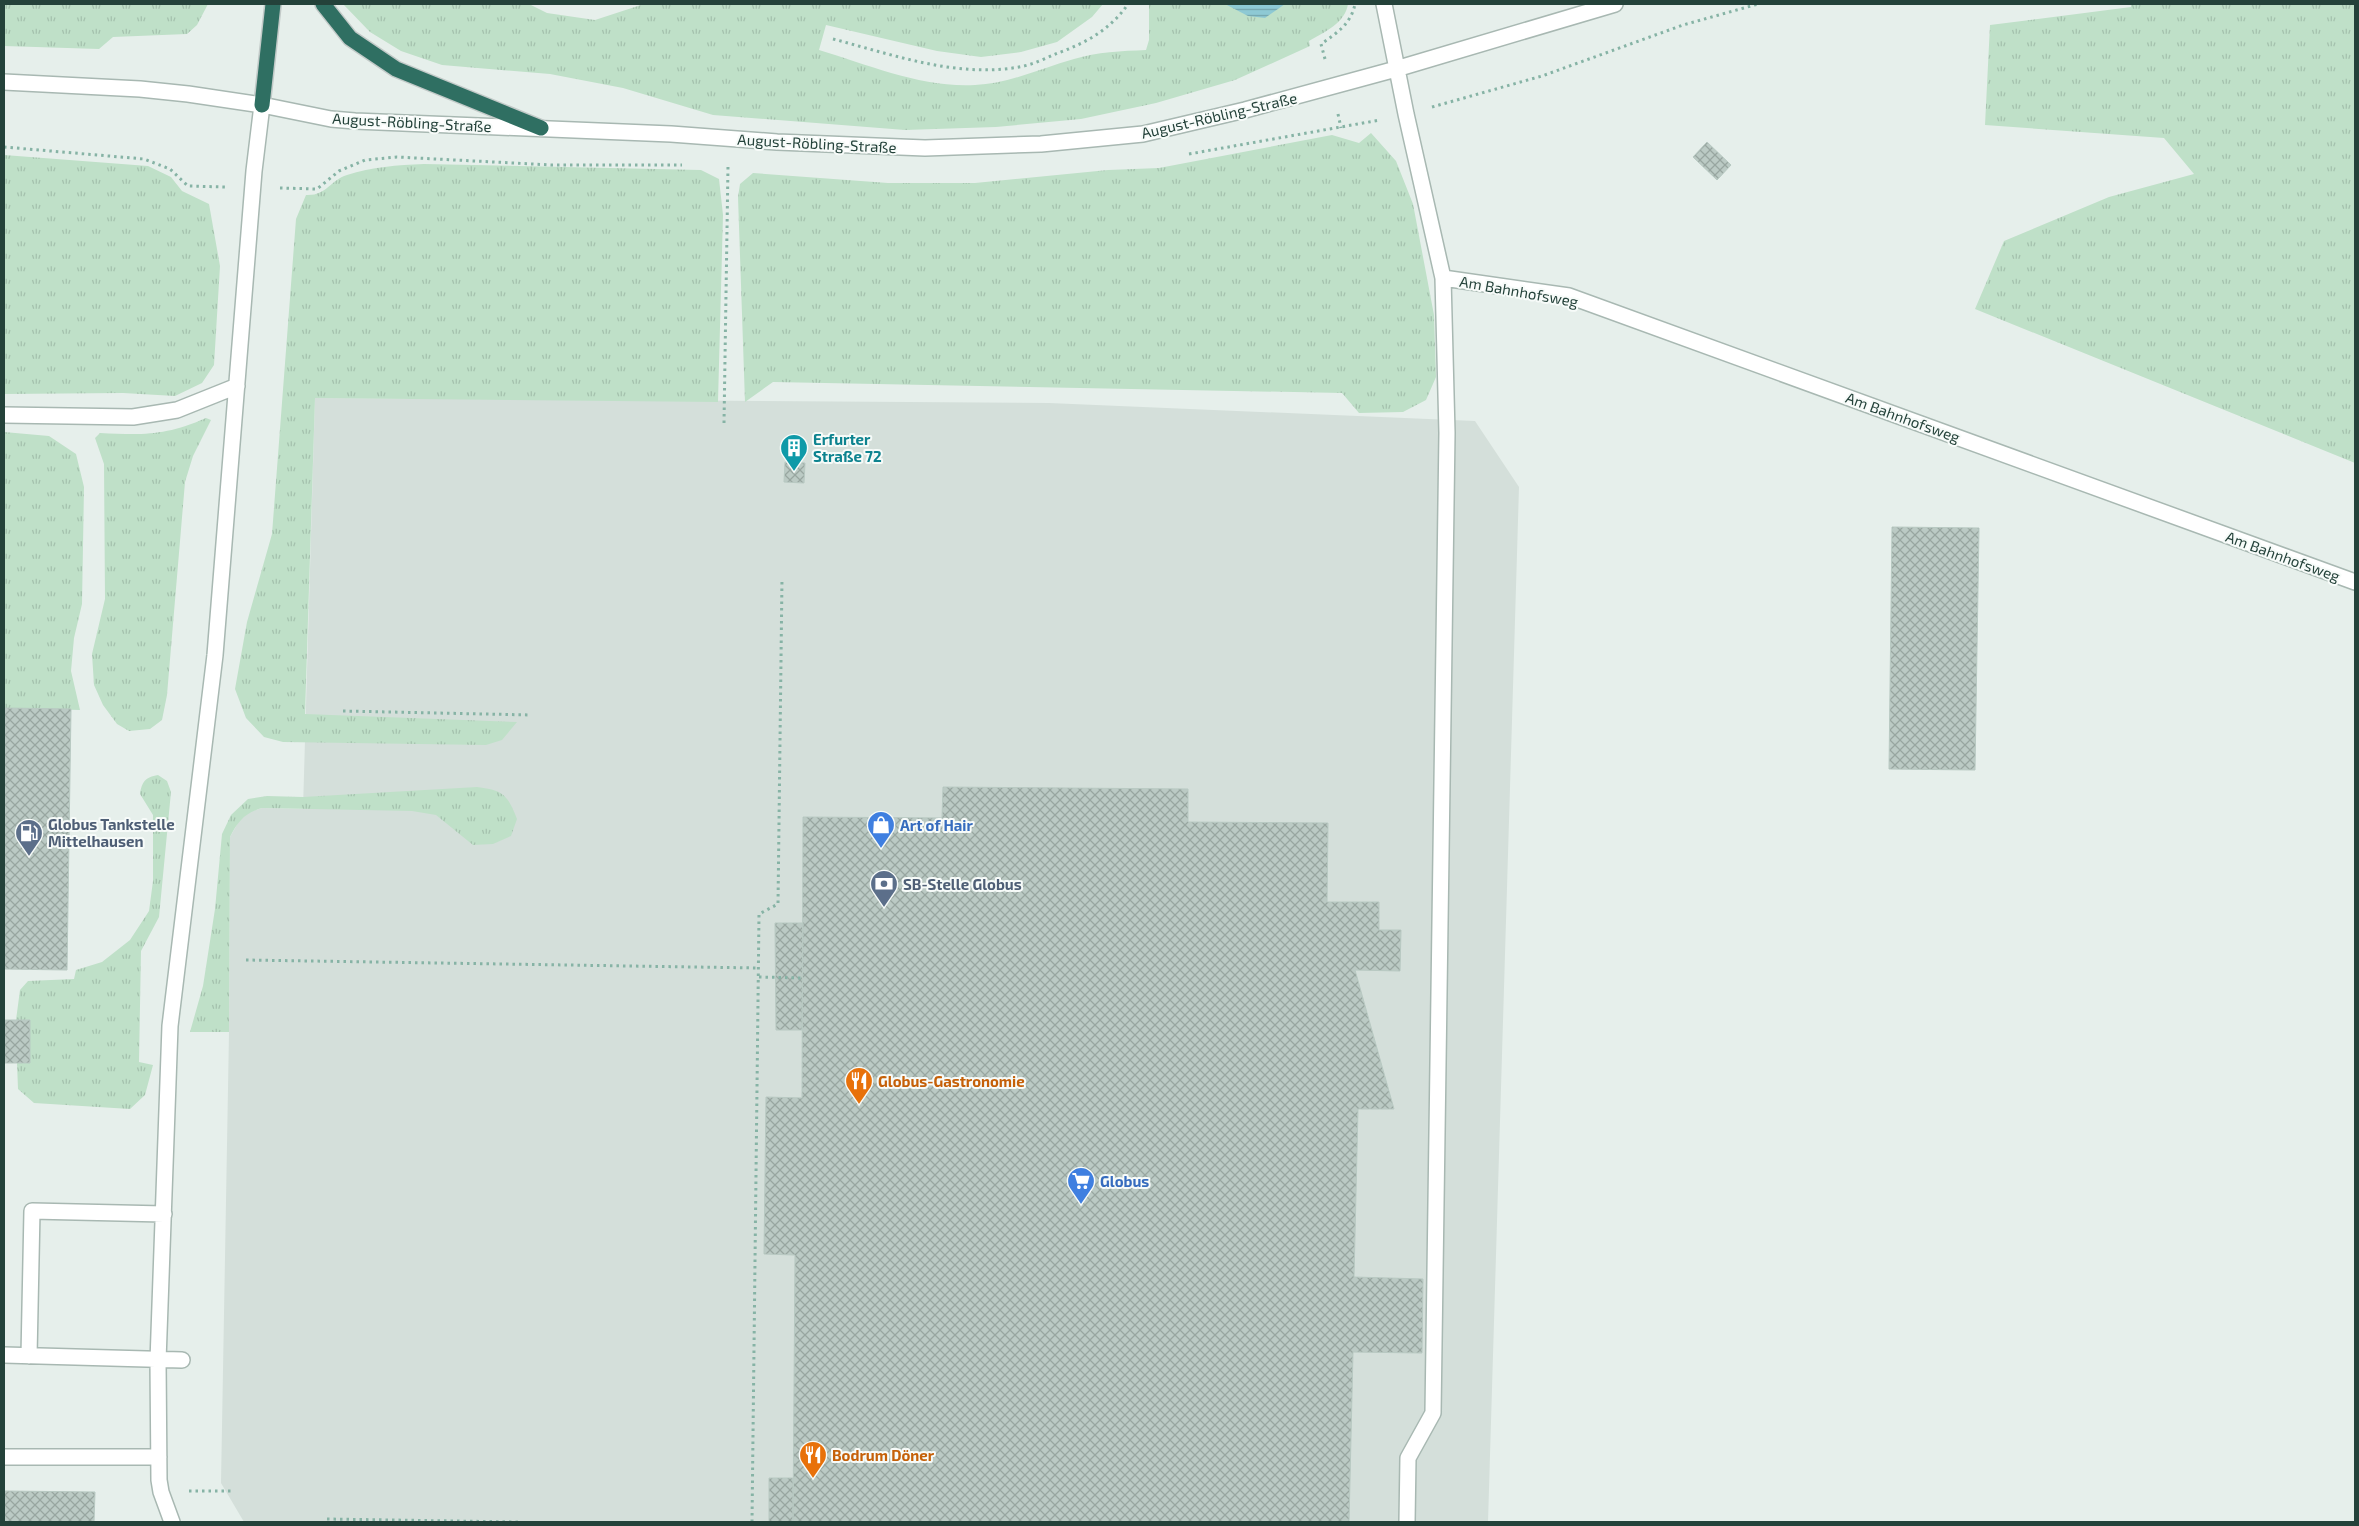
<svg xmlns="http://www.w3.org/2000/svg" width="2359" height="1526" font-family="'Exo 2',sans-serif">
<defs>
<pattern id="grass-tufts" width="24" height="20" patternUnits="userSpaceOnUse" patternTransform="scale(1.25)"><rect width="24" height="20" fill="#bfe0c8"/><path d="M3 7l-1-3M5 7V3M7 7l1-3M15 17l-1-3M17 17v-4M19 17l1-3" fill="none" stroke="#a4c1ad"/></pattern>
<pattern id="water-rules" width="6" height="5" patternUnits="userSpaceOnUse" patternTransform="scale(1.25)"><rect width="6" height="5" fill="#8ec9d4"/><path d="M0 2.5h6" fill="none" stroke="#74a5ad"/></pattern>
<pattern id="building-cross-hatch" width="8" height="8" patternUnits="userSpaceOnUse" patternTransform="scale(1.25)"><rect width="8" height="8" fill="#bbcac4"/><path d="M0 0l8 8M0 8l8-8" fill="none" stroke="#98a6a0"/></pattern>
</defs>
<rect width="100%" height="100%" fill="#e6efeb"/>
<!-- built -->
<path fill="#d4dfda" d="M315,398L1049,403L1475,421L1519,487L1488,1522H244L221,1483L229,1032L230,837L239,821L249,812L262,808L303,809Z"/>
<!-- grass -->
<path fill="url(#grass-tufts)" d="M4,4H208L197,25L187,34L113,37L99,49L4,46Z
M343,4H529L547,13L595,20L644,4H1103L1092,17L1057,42L1021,52L981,57L937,51L826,25L819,50C869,65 922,88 975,85C1008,84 1042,68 1074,59C1097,52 1122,51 1146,50L1149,40V4H1348C1345,23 1325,32 1309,41L1310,46L1235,80L1156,103L1081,119L996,127L905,130L713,115L623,88L550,74L442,65L401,51L370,32Z
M2131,4H2355V463L1975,309L2004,241L2109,197L2194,174L2164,138L1985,125L1990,25L2131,7Z
M1371,133L1396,161L1413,204L1434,315L1436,377L1426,400L1403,412L1359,413L1342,393L773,382L745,402L738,197L740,184L753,173L888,183H975L1108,170L1159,168L1332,135L1359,143Z
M4,155L148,166L171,177L182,191L209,204L220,266L214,365L202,383L175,396L123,393L4,394Z
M424,164L701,170L719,179L723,215L718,402L315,398L305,714L517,722L502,740L486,745L283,742L264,737L246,718L235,689L247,622L272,534L296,219L306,195C327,196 330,180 347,175C372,167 397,165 424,164Z
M206,418L211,420L193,456L185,482L167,695L162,720L150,729L129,731L117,724L103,705L94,685L92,654L105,599L104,464L95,438L100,433C143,435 165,436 206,418Z
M4,432L49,436L76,454L84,487L82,604L74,638L71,671L80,710L4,708Z
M158,775L167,781L171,792L159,917L141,951L139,1062L153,1065L145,1095L130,1109L34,1103L18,1089L17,1063H30V1020H16L20,990L28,981L74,979L76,970L102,962L130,940L149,911L153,881V815L140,794C142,782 145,777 158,775Z
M477,787C503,790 508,795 517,819L511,836L493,844L473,845L436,815L412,811L262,808C245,813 238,821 230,837L229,1032H190L203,986L215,909L222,834L231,815L248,799L267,796L303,797Z"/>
<!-- water -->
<path fill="url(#water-rules)" d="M1225,4H1285L1265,18L1248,16Z"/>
<!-- building -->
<path fill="url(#building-cross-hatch)" stroke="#b8c9c2" d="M1707,142L1731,165L1717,180L1693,157Z
M785,462L805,463L804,483L784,482Z
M1892,527L1979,528L1975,770L1889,769Z
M4,708L71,709L67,970L4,969Z
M943,787L1188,789V822L1328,823L1327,902H1379V930H1401L1400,971L1355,970L1394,1109H1358L1354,1277L1423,1279L1422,1353L1353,1352L1349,1522H793L795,1255L764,1254L766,1097L802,1098L803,817L942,818Z
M775,923H803L802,1030H776Z
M4,1020H30V1063H4Z
M769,1478H793V1522H769Z
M4,1491L95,1492L94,1522H4Z"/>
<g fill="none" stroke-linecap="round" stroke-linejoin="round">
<defs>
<path id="minor" d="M1384,4L1406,114L1443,278L1447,433L1433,1413L1408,1458L1407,1522
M4,82L140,89L188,94L262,105L331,119L355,121L671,134L777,142L925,148L1041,144L1143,134L1245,110L1396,69L1615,4
M1443,278L1569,296L2355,582
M4,415L133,417L177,410L237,386
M4,1355L182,1360
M29,1356L32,1211L164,1214
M4,1457H159
M172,1522L161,1492L159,1480L158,1361L170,1026L215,655L254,171L262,105"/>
<path id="highway" d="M323,4L350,38L396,69L541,128
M262,105L273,4"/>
</defs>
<!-- minor casing -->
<use href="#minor" stroke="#a8b8b2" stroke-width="18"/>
<!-- highway casing -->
<use href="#highway" stroke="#c2cac8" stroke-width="18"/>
<!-- path -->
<path stroke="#86b3a5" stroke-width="3" stroke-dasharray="2.5 4" stroke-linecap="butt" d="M833,39C894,55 956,78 1019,67C1032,65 1046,58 1058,53C1086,43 1111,29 1128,4
M1325,59L1321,44C1337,33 1351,24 1355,4
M1432,107L1542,76L1683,25L1758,4
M1338,114L1341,128
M4,147L144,159L170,169L188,186L226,187
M1189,154L1380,120
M280,188L317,189L339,171L365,160L397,157L552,165H682
M724,423L728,166
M343,711L531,715
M246,960L758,968
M759,977L802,978
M189,1491H233
M327,1519L519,1522
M752,1522L759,914L778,904L782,578"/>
<!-- minor -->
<use href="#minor" stroke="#fff" stroke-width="15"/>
<!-- highway -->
<use href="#highway" stroke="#2f6f62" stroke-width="15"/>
</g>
<!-- icons -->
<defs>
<symbol id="building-pin" viewBox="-11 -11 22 30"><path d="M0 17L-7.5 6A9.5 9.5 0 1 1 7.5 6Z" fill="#0f9aa8" stroke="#f7fbf9"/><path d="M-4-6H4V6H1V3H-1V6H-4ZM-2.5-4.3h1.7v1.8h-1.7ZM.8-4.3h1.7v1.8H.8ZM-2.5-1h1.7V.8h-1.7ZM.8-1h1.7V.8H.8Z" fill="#fff"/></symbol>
<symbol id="shop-pin" viewBox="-11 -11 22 30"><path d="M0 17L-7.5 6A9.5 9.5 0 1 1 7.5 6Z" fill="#3f7fe0" stroke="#f7fbf9"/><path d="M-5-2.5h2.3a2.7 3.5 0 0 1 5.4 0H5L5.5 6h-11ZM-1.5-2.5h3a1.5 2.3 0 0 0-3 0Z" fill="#fff"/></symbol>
<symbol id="fuel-pin" viewBox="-11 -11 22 30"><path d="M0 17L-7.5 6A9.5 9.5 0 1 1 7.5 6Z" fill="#5c6f8a" stroke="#f7fbf9"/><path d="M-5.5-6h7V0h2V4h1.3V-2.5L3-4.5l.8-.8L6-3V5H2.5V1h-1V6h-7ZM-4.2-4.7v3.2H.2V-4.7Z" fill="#fff"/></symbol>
<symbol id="bank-pin" viewBox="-11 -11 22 30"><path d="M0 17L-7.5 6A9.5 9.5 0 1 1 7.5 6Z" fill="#5c6f8a" stroke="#f7fbf9"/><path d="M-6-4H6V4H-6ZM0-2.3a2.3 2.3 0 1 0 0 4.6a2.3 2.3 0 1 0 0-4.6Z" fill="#fff"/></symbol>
<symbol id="restaurant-pin" viewBox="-11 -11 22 30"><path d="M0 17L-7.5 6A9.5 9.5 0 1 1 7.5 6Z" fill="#e8710a" stroke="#f7fbf9"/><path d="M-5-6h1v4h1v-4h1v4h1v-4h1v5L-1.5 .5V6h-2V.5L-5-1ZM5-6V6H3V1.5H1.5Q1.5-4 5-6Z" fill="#fff"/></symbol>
<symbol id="supermarket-pin" viewBox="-11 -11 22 30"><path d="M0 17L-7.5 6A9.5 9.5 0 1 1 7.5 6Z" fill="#3f7fe0" stroke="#f7fbf9"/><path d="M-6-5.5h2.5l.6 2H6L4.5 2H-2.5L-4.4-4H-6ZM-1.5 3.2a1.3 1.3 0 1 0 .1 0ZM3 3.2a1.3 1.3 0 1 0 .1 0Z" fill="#fff"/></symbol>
</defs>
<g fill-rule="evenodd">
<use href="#building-pin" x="778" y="432" width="32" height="43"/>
<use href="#shop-pin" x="865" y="809" width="32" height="43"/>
<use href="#fuel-pin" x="13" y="817" width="32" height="43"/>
<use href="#bank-pin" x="868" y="868" width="32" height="43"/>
<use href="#restaurant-pin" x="843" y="1065" width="32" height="43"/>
<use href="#supermarket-pin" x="1065" y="1165" width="32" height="43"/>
<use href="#restaurant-pin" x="797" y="1439" width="32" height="43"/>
</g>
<g text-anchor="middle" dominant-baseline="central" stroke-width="4" stroke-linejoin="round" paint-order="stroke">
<!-- street labels -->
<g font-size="15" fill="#24423a" stroke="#f7fbf9">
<text transform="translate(1219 115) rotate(-13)">August-Röbling-Straße</text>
<text transform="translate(412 122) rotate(3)">August-Röbling-Straße</text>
<text transform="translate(817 143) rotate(3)">August-Röbling-Straße</text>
<text transform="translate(1519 291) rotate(10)">Am Bahnhofsweg</text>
<text transform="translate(1903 417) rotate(20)">Am Bahnhofsweg</text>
<text transform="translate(2283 556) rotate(20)">Am Bahnhofsweg</text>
</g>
<!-- culture labels -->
<g font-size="15" font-weight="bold" fill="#0d838f" stroke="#f7fbf9" text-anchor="start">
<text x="813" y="439">Erfurter<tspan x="813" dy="17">Straße 72</tspan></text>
</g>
<!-- service labels -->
<g font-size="15" font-weight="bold" fill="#4e5e75" stroke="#f7fbf9" text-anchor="start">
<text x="48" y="824">Globus Tankstelle<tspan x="48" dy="17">Mittelhausen</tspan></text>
<text x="903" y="884">SB-Stelle Globus</text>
</g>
<!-- shop labels -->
<g font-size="15" font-weight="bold" fill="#366cbe" stroke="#f7fbf9" text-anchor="start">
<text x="900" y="825">Art of Hair</text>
<text x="1100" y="1181">Globus</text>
</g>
<!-- food labels -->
<g font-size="15" font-weight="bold" fill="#c56008" stroke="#f7fbf9" text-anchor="start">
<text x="878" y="1081">Globus-Gastronomie</text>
<text x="832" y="1455">Bodrum Döner</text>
</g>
</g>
<!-- border -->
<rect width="2359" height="1526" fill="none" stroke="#24423a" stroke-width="10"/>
</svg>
